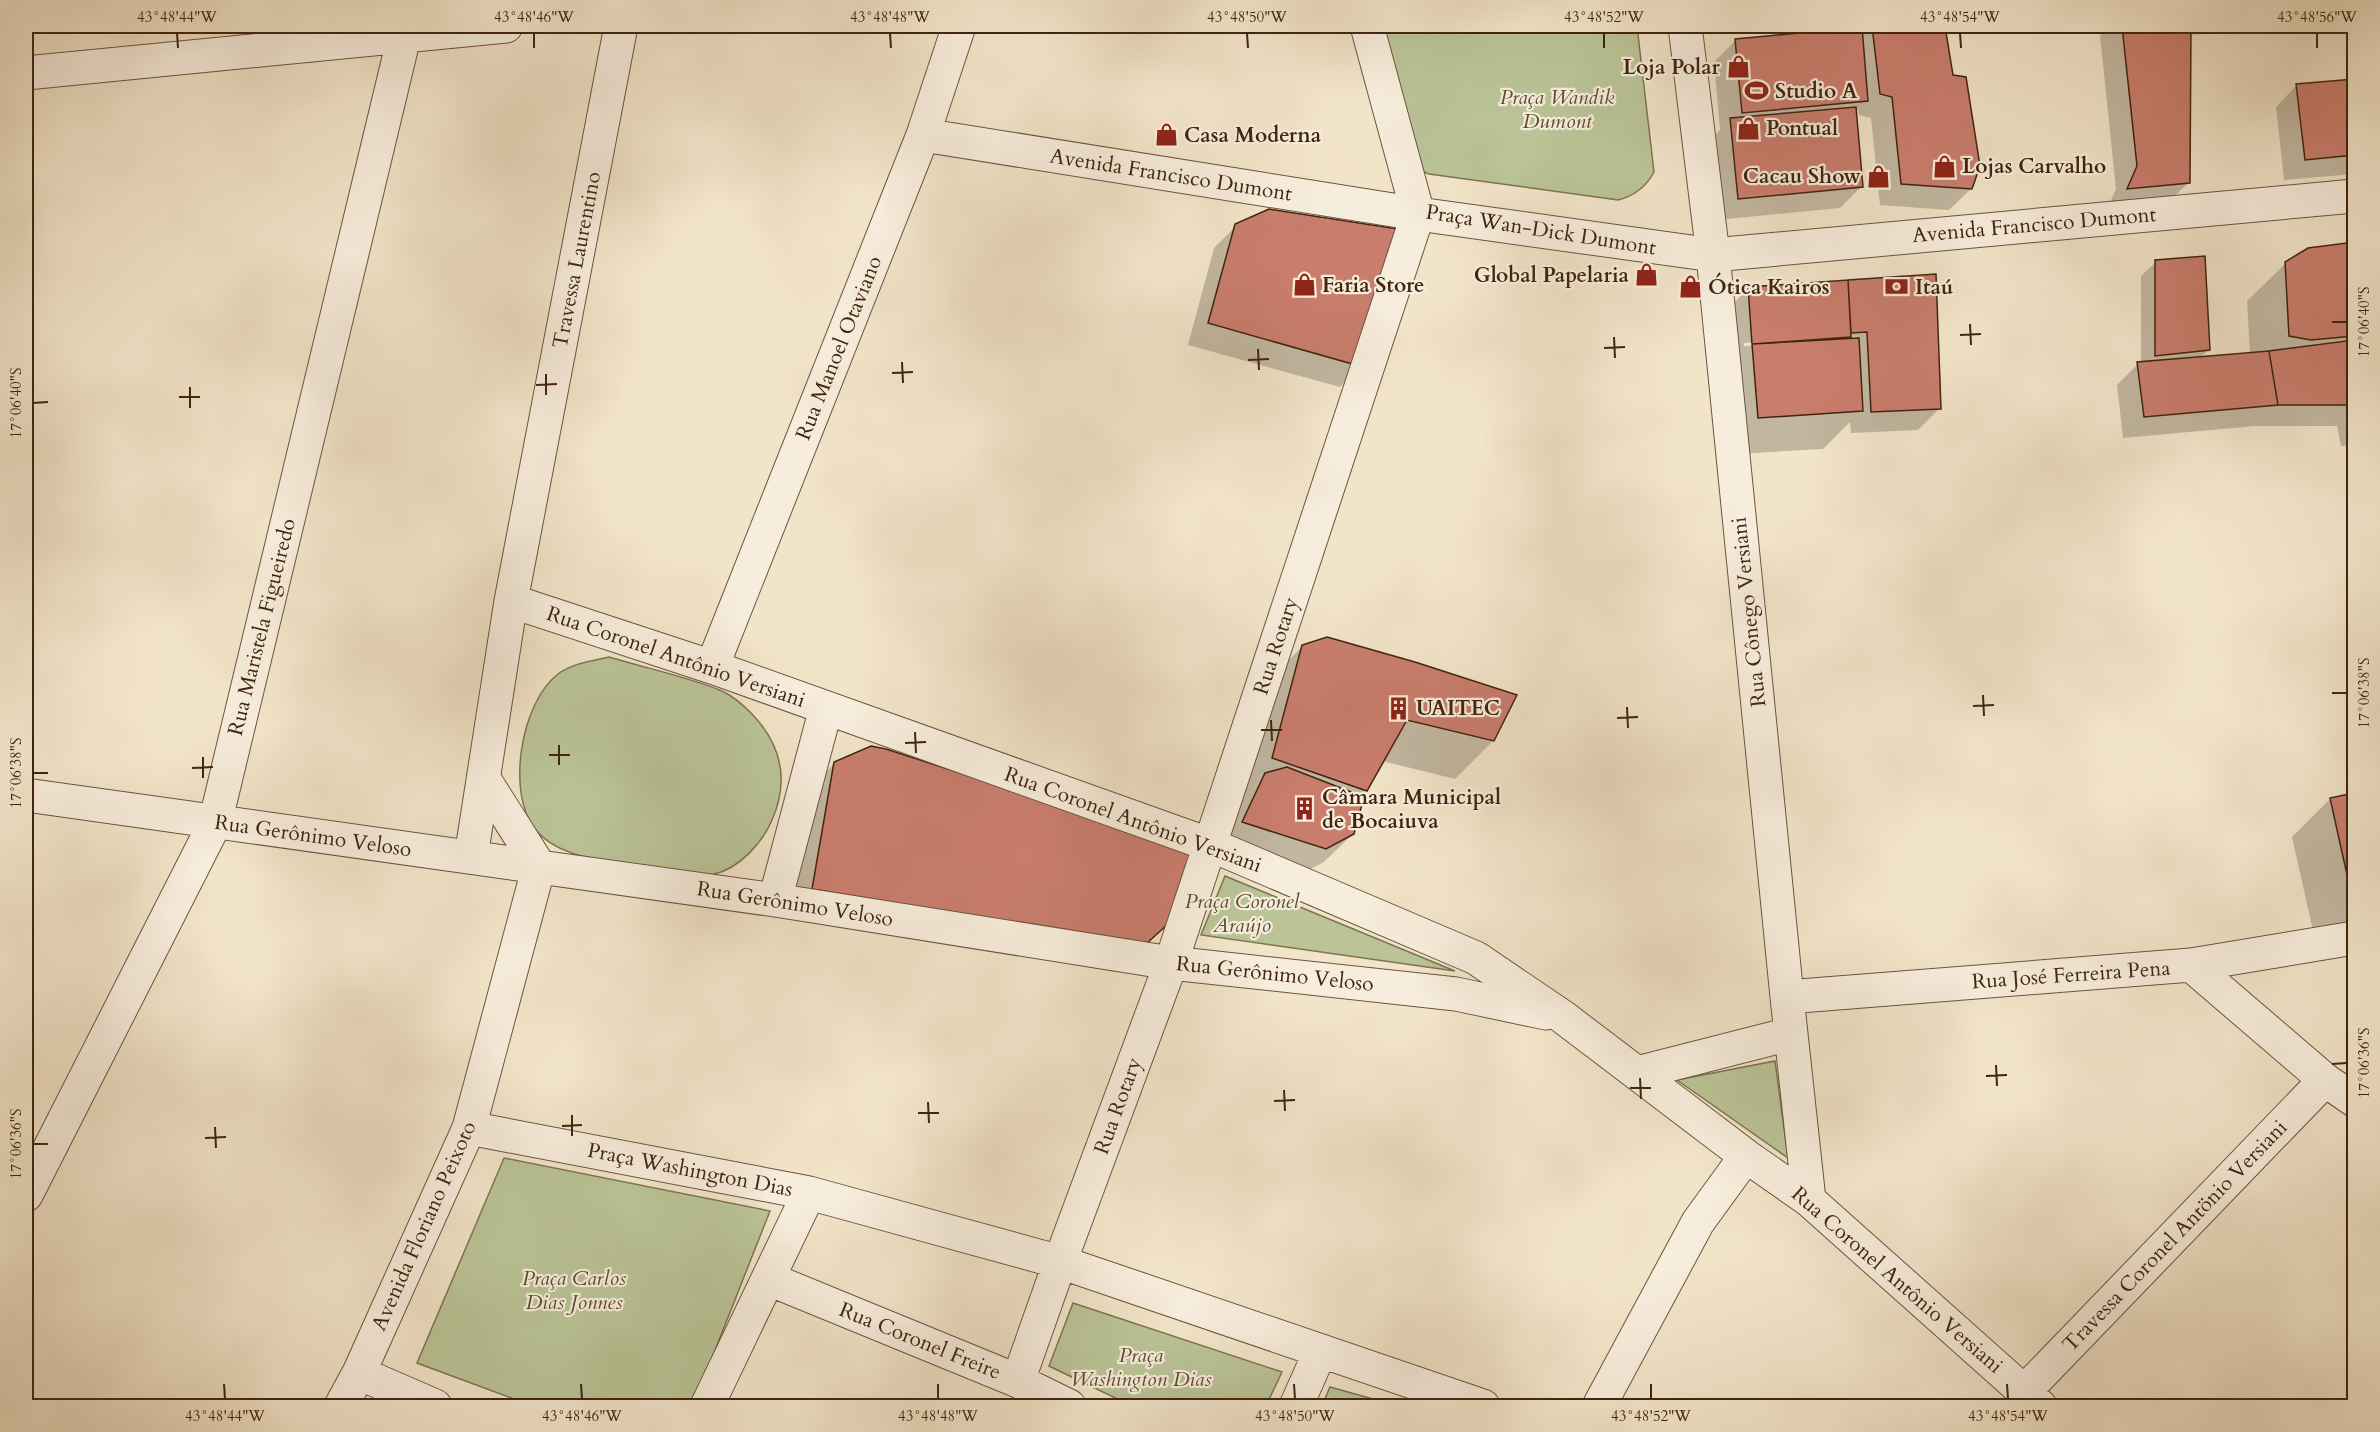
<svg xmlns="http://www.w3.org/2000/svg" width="2380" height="1432" font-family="Cardo,serif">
<rect width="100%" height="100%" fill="#f2e4c9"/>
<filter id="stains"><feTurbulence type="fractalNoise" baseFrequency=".00333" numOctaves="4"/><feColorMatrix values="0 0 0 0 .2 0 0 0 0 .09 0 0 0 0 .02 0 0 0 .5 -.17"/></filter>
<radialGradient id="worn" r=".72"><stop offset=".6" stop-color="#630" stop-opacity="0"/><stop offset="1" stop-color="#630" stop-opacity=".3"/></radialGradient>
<!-- green -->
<path fill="#bac497" stroke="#7d7452" stroke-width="1.5" d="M1384,26H1637L1654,172C1646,187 1634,196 1618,200L1429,174L1419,170Z
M609,657C645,668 689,677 722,691C733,696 742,704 751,713C781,744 790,779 772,820C763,842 739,869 714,874C709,876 702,878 697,878C677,877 654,869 635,866C601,859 558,858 535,829C506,793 521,702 558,674C573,663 592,661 609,657Z
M1225,876L1455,971L1201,935Z
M1775,1061L1788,1158L1677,1080Z
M504,1158L770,1211L693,1406H533L417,1363Z
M1073,1303L1282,1372L1266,1406H1132L1049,1366Z
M1330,1387L1398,1406H1322Z"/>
<!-- shadow -->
<path fill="#0003" fill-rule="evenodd" d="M1872,26H1943L1971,189L1949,210L1880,205L1871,118L1859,115L1858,109L1855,112L1861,187L1840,208L1717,220L1709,141L1720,130L1714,62L1736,40L1861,36Z
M2109,26H2274L2190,35L2189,182L2167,204L2107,209L2116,189L2100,35Z
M2354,80V174L2284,180L2276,107L2297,85Z
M1236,226L1361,366L1340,387L1188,345L1214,248Z
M2354,243V445L2341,446L2337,426H2255L2123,438L2117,385L2138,364H2141V276L2156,262L2209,349L2200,358L2250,354L2247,301L2286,263L2308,249Z
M1935,276L1940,408L1918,430L1851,433L1850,422L1823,449L1720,455L1734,303L1748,288ZM1829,337V340L1744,346V343Z
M1303,646L1493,741L1455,779L1382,761L1366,790L1359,796L1353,834L1324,862L1297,876L1215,849L1264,684Z
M835,763L1155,934L1116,972L785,916L807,791Z
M2354,795V935L2315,940L2292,837L2330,799Z"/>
<!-- building -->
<path fill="#c97d6d" stroke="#40240e" stroke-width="1.5" d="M1872,26H1945L1953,75L1966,77L1980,166L1972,189L1901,184L1892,97L1880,94Z
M2122,26H2191L2190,183L2127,189L2137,166Z
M1862,27L1868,101L1742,113L1735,39Z
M2354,79V155L2305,160L2296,84Z
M1856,107L1863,187L1738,199L1730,118Z
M1269,209L1398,229L1363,367L1208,323L1235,224Z
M2354,242V336L2311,340L2289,336L2285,262L2308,248Z
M2205,256L2210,350L2155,356V260Z
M1936,274L1941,409L1871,412L1867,332L1851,333L1848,280Z
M1848,280L1851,337L1752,344L1748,287Z
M1859,338L1863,411L1758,418L1752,344Z
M2354,340V405H2278L2269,351Z
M2269,351L2278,405L2144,417L2137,362Z
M1327,637L1415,662L1517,695L1494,741L1407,720L1367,791L1272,758L1302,645Z
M871,746L886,749L1201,851L1182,911L1145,945L812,889L834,762Z
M1287,767L1364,797L1354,834L1326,849L1242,822L1265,773Z
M2354,793V902H2353L2330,798Z"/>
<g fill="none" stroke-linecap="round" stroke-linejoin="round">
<defs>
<path id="minor" d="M1367,26L1418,214
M1685,26L1713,255L1787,997L1809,1200
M26,73L506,26
M923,135L1418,214L1713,255L2354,196
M511,601L712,667L1211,845L1476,958L1563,1017L1746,1156L1809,1200L2040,1406
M712,667L923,135L959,26
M484,779L539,866
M26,795L775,900L1171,963L1456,994L1546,1013
M471,857L511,601L621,26
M775,900L826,708
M2191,965L2325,1080L2354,1100
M1787,997L2191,965L2354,938
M1637,1073L1790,1034
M469,1128L809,1193L1060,1262L1483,1406
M26,1195L215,823L404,37L405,26
M769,1279L1018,1381L1069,1406
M359,1373L435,1406
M1018,1381L1060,1262L1171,963L1418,214
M2024,1392L2325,1080
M341,1406L359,1373L469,1128L539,866
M707,1406L809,1193
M1296,1406L1320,1352
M1599,1406L1698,1222L1746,1156"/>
</defs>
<!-- minor casing -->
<use href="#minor" stroke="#6c543d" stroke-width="35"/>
<!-- minor -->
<use href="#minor" stroke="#f7eddc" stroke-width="33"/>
</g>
<!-- ticks -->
<path fill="none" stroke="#40240e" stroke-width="2" d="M177,33L178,48M534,33V48M890,33L891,48M1247,33L1248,48M1604,33V48M1960,33L1961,48M2317,33V48M2332,322H2347M1970,324L1971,345M1960,335L1981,334M1614,337L1615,358M1604,348L1625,347M1258,349L1259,370M1248,360L1269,359M902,362L903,383M892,373L913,372M546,374V395M536,385L557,384M190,387V408M179,397H200M33,403L48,402M2332,693H2347M1983,695L1984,716M1973,706L1994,705M1627,707L1628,728M1617,718L1638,717M1271,720L1272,741M1261,730H1282M915,732L916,753M905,743L926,742M559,745V765M549,755H570M203,757V778M192,768L213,767M33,773H48M2332,1064L2347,1063M1996,1065L1997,1086M1986,1076L2007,1075M1640,1078L1641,1099M1630,1088H1651M1284,1090L1285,1111M1274,1101L1295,1100M928,1102L929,1123M918,1113H939M572,1115V1136M562,1126L582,1125M215,1127L216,1148M205,1138L226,1137M33,1144H48M224,1384L225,1399M581,1384L582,1399M938,1384V1399M1294,1384L1295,1399M1651,1384V1399M2007,1384L2008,1399"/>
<!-- icons -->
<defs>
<symbol id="shop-bare" viewBox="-9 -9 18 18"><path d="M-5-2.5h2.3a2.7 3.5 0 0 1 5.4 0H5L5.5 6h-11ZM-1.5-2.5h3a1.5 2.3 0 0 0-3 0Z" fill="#8f2418" stroke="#f7eddc" stroke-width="2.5" paint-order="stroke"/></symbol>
<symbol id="stadium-bare" viewBox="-9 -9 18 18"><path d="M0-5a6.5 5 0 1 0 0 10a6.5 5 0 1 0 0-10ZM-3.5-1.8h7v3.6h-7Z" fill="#8f2418" stroke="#f7eddc" stroke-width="2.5" paint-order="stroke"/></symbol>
<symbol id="bank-bare" viewBox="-9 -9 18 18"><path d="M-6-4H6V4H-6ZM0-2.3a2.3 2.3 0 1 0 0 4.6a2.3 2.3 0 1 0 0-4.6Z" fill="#8f2418" stroke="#f7eddc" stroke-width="2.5" paint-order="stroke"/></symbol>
<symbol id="building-bare" viewBox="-9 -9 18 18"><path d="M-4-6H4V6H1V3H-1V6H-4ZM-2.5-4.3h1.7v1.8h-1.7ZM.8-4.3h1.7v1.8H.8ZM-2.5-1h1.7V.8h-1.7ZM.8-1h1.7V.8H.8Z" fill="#8f2418" stroke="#f7eddc" stroke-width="2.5" paint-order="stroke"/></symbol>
</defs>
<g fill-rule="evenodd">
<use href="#shop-bare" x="1722" y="50" width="33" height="33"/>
<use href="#stadium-bare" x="1740" y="74" width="33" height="33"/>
<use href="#shop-bare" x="1732" y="112" width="33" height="33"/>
<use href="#shop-bare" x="1150" y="118" width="33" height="33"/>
<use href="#shop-bare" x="1928" y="150" width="33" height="33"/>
<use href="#shop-bare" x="1862" y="160" width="33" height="33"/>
<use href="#shop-bare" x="1630" y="258" width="33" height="33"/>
<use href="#shop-bare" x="1288" y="268" width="33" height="33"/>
<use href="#shop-bare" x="1674" y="270" width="33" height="33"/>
<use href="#bank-bare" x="1880" y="270" width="33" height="33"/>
<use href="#building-bare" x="1382" y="692" width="33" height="33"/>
<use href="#building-bare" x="1288" y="792" width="33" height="33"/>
</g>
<g text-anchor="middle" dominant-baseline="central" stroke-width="4.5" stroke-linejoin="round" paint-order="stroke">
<!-- poi labels -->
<g font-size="21" font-weight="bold" fill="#40240e" stroke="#f7eddc" text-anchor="start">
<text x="1720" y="67" text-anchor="end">Loja Polar</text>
<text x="1775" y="91">Studio A</text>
<text x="1766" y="128">Pontual</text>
<text x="1184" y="135">Casa Moderna</text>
<text x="1962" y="166">Lojas Carvalho</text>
<text x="1861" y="176" text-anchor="end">Cacau Show</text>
<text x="1629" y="275" text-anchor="end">Global Papelaria</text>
<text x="1322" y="285">Faria Store</text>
<text x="1708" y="287">Ótica Kairos</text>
<text x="1915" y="287">Itaú</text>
<text x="1416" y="708">UAITEC</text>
<text x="1322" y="797">Câmara Municipal<tspan x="1322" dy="24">de Bocaiuva</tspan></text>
</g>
<!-- park labels -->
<g font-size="21" font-style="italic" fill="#5e4c30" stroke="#f7eddc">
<text x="1557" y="97">Praça Wandik<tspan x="1557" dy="24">Dumont</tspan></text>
<text x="1242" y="901">Praça Coronel<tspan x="1242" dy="24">Araújo</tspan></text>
<text x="574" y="1278">Praça Carlos<tspan x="574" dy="24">Dias Jonnes</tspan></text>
<text x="1141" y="1355">Praça<tspan x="1141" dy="24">Washington Dias</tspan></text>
</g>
<!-- street labels -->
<g font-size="21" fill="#40240e" stroke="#f7eddc">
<text transform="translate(1171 175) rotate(9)">Avenida Francisco Dumont</text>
<text transform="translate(2034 225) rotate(-5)">Avenida Francisco Dumont</text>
<text transform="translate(1541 230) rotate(9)">Praça Wan-Dick Dumont</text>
<text transform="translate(577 260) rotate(-79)">Travessa Laurentino</text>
<text transform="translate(839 348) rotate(-68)">Rua Manoel Otaviano</text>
<text transform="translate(1749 612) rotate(-96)">Rua Cônego Versiani</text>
<text transform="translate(262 627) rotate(-76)">Rua Maristela Figueiredo</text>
<text transform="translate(1276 646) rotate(-72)">Rua Rotary</text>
<text transform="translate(676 657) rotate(19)">Rua Coronel Antônio Versiani</text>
<text transform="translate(1133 820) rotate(20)">Rua Coronel Antônio Versiani</text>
<text transform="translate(313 836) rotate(8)">Rua Gerônimo Veloso</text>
<text transform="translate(795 904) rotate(9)">Rua Gerônimo Veloso</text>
<text transform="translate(1275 974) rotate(6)">Rua Gerônimo Veloso</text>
<text transform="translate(2071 975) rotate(-4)">Rua José Ferreira Pena</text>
<text transform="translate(1118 1106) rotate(-70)">Rua Rotary</text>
<text transform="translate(690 1170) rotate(11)">Praça Washington Dias</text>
<text transform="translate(424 1226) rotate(-66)">Avenida Floriano Peixoto</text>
<text transform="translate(2175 1236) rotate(-46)">Travessa Coronel Antönio Versiani</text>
<text transform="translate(1897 1280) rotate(41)">Rua Coronel Antônio Versiani</text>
<text transform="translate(920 1341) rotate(22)">Rua Coronel Freire</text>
</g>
</g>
<!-- margin -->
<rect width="2380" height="1432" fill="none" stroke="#f2e4c9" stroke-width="66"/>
<rect x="33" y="33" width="2314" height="1366" fill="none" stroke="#40240e" stroke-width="2"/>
<g font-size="15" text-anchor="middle" fill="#40240e">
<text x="177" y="22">43°48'44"W</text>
<text x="534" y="22">43°48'46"W</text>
<text x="890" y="22">43°48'48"W</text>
<text x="1247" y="22">43°48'50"W</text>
<text x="1604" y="22">43°48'52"W</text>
<text x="1960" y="22">43°48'54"W</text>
<text x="2317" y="22">43°48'56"W</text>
<text transform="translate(2364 322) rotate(-90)" y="5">17°06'40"S</text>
<text transform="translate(16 403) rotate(-90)" y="5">17°06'40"S</text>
<text transform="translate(2364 693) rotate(-90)" y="5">17°06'38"S</text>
<text transform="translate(16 773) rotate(-90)" y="5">17°06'38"S</text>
<text transform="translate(2364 1063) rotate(-90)" y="5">17°06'36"S</text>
<text transform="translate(16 1144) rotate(-90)" y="5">17°06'36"S</text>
<text x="225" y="1421">43°48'44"W</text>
<text x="582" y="1421">43°48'46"W</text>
<text x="938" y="1421">43°48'48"W</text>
<text x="1295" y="1421">43°48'50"W</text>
<text x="1651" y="1421">43°48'52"W</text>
<text x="2008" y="1421">43°48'54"W</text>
</g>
<rect width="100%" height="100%" filter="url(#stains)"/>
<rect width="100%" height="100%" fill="url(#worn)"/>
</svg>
